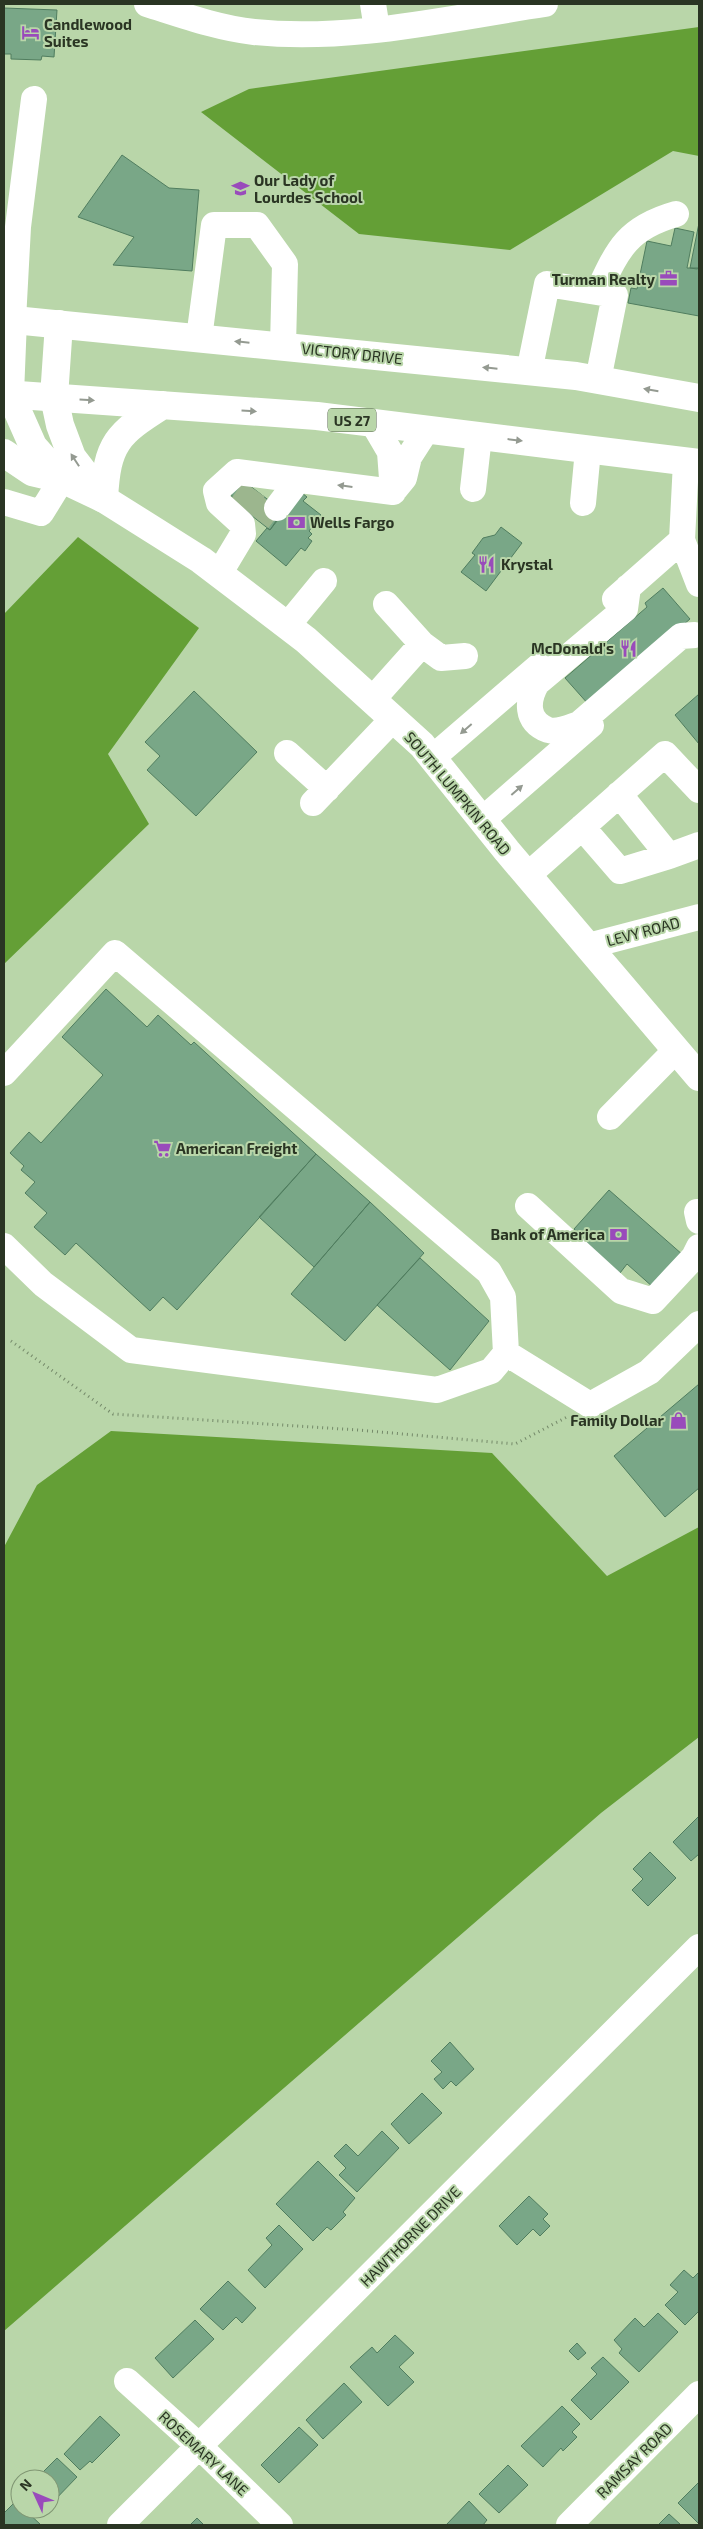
<svg xmlns="http://www.w3.org/2000/svg" width="703" height="2529" font-family="'Exo 2',sans-serif">
<rect width="100%" height="100%" fill="#b9d6a9"/>
<!-- forest -->
<path fill="#649f36" d="M699,27V156L673,151L510,250L359,234L201,112L249,89Z
M78,537L199,628L108,754L149,824L4,964V614Z
M111,1431L492,1453L607,1576L699,1527V1737L601,1813L4,2331V1547L37,1485Z"/>
<!-- building -->
<path fill="#79a787" stroke="#507d5f" d="M4,8L57,10L54,57L42,56L41,60L11,59V54H4Z
M122,155L169,188L199,190L192,271L113,265L134,237L78,217Z
M699,223V268L697,269L690,268Z
M675,228L694,232L687,268H699V316L628,303L631,288L637,289L647,241L671,246Z
M241,479L284,512L270,530L233,501L231,492Z
M297,489L307,497L303,501L321,515L309,531L312,534L308,538L312,541L305,551L301,548L286,566L256,541L267,528L270,530Z
M501,527L522,543L486,591L461,572L475,555L472,553L483,538L495,535Z
M663,588L690,619L589,705L565,678L647,607L645,603Z
M194,691L257,752L196,816L147,770L160,756L145,742Z
M699,694V744L675,715Z
M106,989L147,1027L158,1015L191,1045L194,1042L316,1154L177,1310L163,1297L150,1311L76,1243L65,1255L34,1227L47,1213L25,1193L35,1182L21,1170L24,1166L10,1153L29,1132L41,1143L103,1075L62,1037Z
M316,1154L370,1202L314,1267L259,1217Z
M609,1190L683,1255L654,1288L627,1264L620,1273L584,1241L586,1240L574,1229Z
M370,1202L424,1253L345,1341L291,1294Z
M420,1258L489,1321L450,1370L377,1305Z
M699,1384V1488L665,1517L614,1456Z
M699,1816V1854L691,1861L673,1842Z
M650,1852L676,1878L648,1906L632,1890L643,1879L633,1869Z
M450,2042L474,2069L456,2086L451,2081L443,2089L434,2079L442,2072L431,2061Z
M422,2093L442,2113L409,2144L391,2124Z
M382,2131L399,2148L357,2192L339,2175L346,2168L334,2156L346,2144L358,2156Z
M318,2161L355,2198L343,2212L346,2215L331,2230L327,2227L313,2241L276,2204Z
M529,2196L548,2214L543,2219L550,2226L540,2236L533,2229L517,2245L499,2226Z
M279,2225L303,2249L265,2288L248,2270L272,2245L266,2238Z
M684,2270L693,2278L699,2272V2311L685,2325L665,2305L678,2292L670,2285Z
M228,2281L256,2308L242,2323L236,2317L223,2330L200,2309Z
M658,2313L678,2332L639,2372L619,2353L622,2349L614,2340L635,2318L644,2327Z
M195,2320L214,2339L173,2378L155,2358Z
M395,2335L414,2353L399,2367L414,2382L388,2406L350,2367L372,2347L377,2353Z
M577,2343L586,2353L578,2360L569,2351Z
M603,2357L629,2382L591,2420L571,2400L597,2374L591,2368Z
M344,2383L362,2402L323,2439L306,2420Z
M562,2406L580,2424L572,2432L577,2437L563,2451L561,2448L543,2467L521,2446Z
M100,2416L120,2435L92,2463L90,2461L80,2470L64,2454Z
M299,2427L318,2445L279,2483L261,2465Z
M57,2458L77,2477L50,2505V2479H36Z
M508,2465L528,2485L499,2513L479,2494Z
M699,2482V2522L698,2523L678,2503Z
M16,2501L20,2509H24L41,2525H4V2513Z
M469,2501L487,2520L483,2525H446Z
M31,2509H46L38,2517Z
M669,2514L681,2525H658Z
M197,2518L204,2525H190Z"/>
<g fill="none" stroke-linecap="round" stroke-linejoin="round">
<!-- minor-tunnel -->
<path stroke="#9cb68e" stroke-width="26" stroke-dasharray="26 13" stroke-linecap="butt" d="M241,507L254,489
M258,520L271,503"/>
<!-- path -->
<path stroke="#748969" stroke-width="3" stroke-dasharray="1 4" stroke-linecap="butt" d="M11,1341L113,1414L358,1430L515,1444L567,1417"/>
<!-- minor -->
<path stroke="#fff" stroke-width="26" d="M147,4C182,15 218,28 254,32C351,42 449,18 545,4
M373,4L377,29
M598,292C618,249 627,228 676,214
M13,320L18,227L34,99
M199,338L214,225H257L285,264L283,346
M529,372L547,284L615,295L598,380
M373,423L390,452L393,492
M686,462L682,540L699,584
M395,489L404,478L409,457L427,429
M473,489L479,436
M4,502L41,513L62,479
M583,503L588,450
M277,508L298,480
M219,574L243,534L242,524L219,503L216,491L237,472L393,492
M628,587L625,609L537,683C527,700 525,721 548,730C557,733 570,727 579,724L681,636L695,635
M615,599L682,540
M386,604L422,644L441,658L465,656
M287,626L324,581
M372,700L422,644
M287,753L327,789
M432,758L539,666
M619,794L669,856L699,845
M313,803L393,719
M482,820L591,725
M582,827L620,871L669,856
M528,875L665,754L699,790
M588,946L699,917
M4,1073L115,953L489,1272L503,1297L506,1353L491,1371L437,1390L131,1350L43,1284L4,1246
M610,1117L676,1050
M528,1206L621,1291L653,1301L694,1257L699,1247
M697,1212L699,1221
M506,1353L590,1405L649,1372L699,1324
M127,2381L199,2446L280,2525
M120,2525L699,1947
M569,2525L699,2394"/>
<!-- major -->
<path stroke="#fff" stroke-width="28" d="M13,320L10,394L33,446L62,479L104,499L201,560L306,640L422,745L507,851L699,1077
M59,324L54,397L60,425L72,457L102,496"/>
<!-- highway -->
<path stroke="#fff" stroke-width="28" d="M4,319L576,376L699,398
M4,394L317,416L699,463
M4,453L32,472L62,479
M104,499C107,443 117,434 163,405"/>
</g>
<!-- one-way arrows -->
<defs><path id="oneway-solid" d="M-6-.8H1V-3.2L6.5 0L1 3.2V.8H-6Z" transform="scale(1.25)"/></defs>
<g fill="#949a91">
<use href="#oneway-solid" transform="translate(242 342) rotate(-174)"/>
<use href="#oneway-solid" transform="translate(490 368) rotate(-174)"/>
<use href="#oneway-solid" transform="translate(651 390) rotate(-170)"/>
<use href="#oneway-solid" transform="translate(87 400) rotate(4)"/>
<use href="#oneway-solid" transform="translate(249 411) rotate(4)"/>
<use href="#oneway-solid" transform="translate(515 440) rotate(7)"/>
<use href="#oneway-solid" transform="translate(75 460) rotate(-123)"/>
<use href="#oneway-solid" transform="translate(345 486) rotate(-173)"/>
<use href="#oneway-solid" transform="translate(466 729) rotate(139)"/>
<use href="#oneway-solid" transform="translate(517 790) rotate(-41)"/>
</g>
<!-- icons -->
<defs>
<symbol id="hotel-bare" viewBox="-9 -9 18 18"><path d="M-6-4.5h1.5V1H6V5H4.5V3h-9V5H-6ZM-4 0a1.8 1.8 0 1 1 3.6 0ZM.5 0V-2.5h3Q6-2.5 6 0Z" fill="#994bbb" stroke="#b9d6a9" stroke-width="2.5" paint-order="stroke"/></symbol>
<symbol id="school-bare" viewBox="-9 -9 18 18"><path d="M0-5L7-2L0 1L-7-2ZM-4 1L0 2.5L4 1V4Q0 6-4 4Z" fill="#994bbb" stroke="#b9d6a9" stroke-width="2.5" paint-order="stroke"/></symbol>
<symbol id="office-bare" viewBox="-9 -9 18 18"><path d="M-6-3h4V-5.5h4V-3h4V5H-6ZM-1-4.5V-3h2v-1.5ZM-6 0V1H6V0Z" fill="#994bbb" stroke="#b9d6a9" stroke-width="2.5" paint-order="stroke"/></symbol>
<symbol id="bank-bare" viewBox="-9 -9 18 18"><path d="M-6-4H6V4H-6ZM0-2.3a2.3 2.3 0 1 0 0 4.6a2.3 2.3 0 1 0 0-4.6Z" fill="#994bbb" stroke="#b9d6a9" stroke-width="2.5" paint-order="stroke"/></symbol>
<symbol id="restaurant-bare" viewBox="-9 -9 18 18"><path d="M-5-6h1v4h1v-4h1v4h1v-4h1v5L-1.5 .5V6h-2V.5L-5-1ZM5-6V6H3V1.5H1.5Q1.5-4 5-6Z" fill="#994bbb" stroke="#b9d6a9" stroke-width="2.5" paint-order="stroke"/></symbol>
<symbol id="supermarket-bare" viewBox="-9 -9 18 18"><path d="M-6-5.5h2.5l.6 2H6L4.5 2H-2.5L-4.4-4H-6ZM-1.5 3.2a1.3 1.3 0 1 0 .1 0ZM3 3.2a1.3 1.3 0 1 0 .1 0Z" fill="#994bbb" stroke="#b9d6a9" stroke-width="2.5" paint-order="stroke"/></symbol>
<symbol id="shop-bare" viewBox="-9 -9 18 18"><path d="M-5-2.5h2.3a2.7 3.5 0 0 1 5.4 0H5L5.5 6h-11ZM-1.5-2.5h3a1.5 2.3 0 0 0-3 0Z" fill="#994bbb" stroke="#b9d6a9" stroke-width="2.5" paint-order="stroke"/></symbol>
</defs>
<g fill-rule="evenodd">
<use href="#hotel-bare" x="18" y="20" width="25" height="25"/>
<use href="#school-bare" x="228" y="176" width="25" height="25"/>
<use href="#office-bare" x="656" y="266" width="25" height="25"/>
<use href="#bank-bare" x="284" y="510" width="25" height="25"/>
<use href="#restaurant-bare" x="474" y="552" width="25" height="25"/>
<use href="#restaurant-bare" x="616" y="636" width="25" height="25"/>
<use href="#supermarket-bare" x="150" y="1136" width="25" height="25"/>
<use href="#bank-bare" x="606" y="1222" width="25" height="25"/>
<use href="#shop-bare" x="666" y="1408" width="25" height="25"/>
</g>
<g text-anchor="middle" dominant-baseline="central" stroke-width="4" stroke-linejoin="round" paint-order="stroke">
<!-- shield labels -->
<rect fill="#b9d6a9" stroke="#55654b" stroke-width="1" x="328" y="408.5" width="48" height="23" rx="4"/>
<g font-size="14" font-weight="bold" fill="#2a3523">
<text x="352" y="420">US 27</text>
</g>
<!-- poi labels -->
<g font-size="15" font-weight="bold" fill="#2a3523" stroke="#b9d6a9" text-anchor="start">
<text x="44" y="24">Candlewood<tspan x="44" dy="17">Suites</tspan></text>
<text x="254" y="180">Our Lady of<tspan x="254" dy="17">Lourdes School</tspan></text>
<text x="655" y="279" text-anchor="end">Turman Realty</text>
<text x="310" y="522">Wells Fargo</text>
<text x="501" y="564">Krystal</text>
<text x="614" y="648" text-anchor="end">McDonald's</text>
<text x="176" y="1148">American Freight</text>
<text x="605" y="1234" text-anchor="end">Bank of America</text>
<text x="664" y="1420" text-anchor="end">Family Dollar</text>
</g>
<!-- street labels -->
<g font-size="15" fill="#2a3523" stroke="#b9d6a9">
<text transform="translate(352 353) rotate(6)">VICTORY DRIVE</text>
<text transform="translate(458 793) rotate(50)">SOUTH LUMPKIN ROAD</text>
<text transform="translate(643 931) rotate(-15)">LEVY ROAD</text>
<text transform="translate(410 2236) rotate(-45)">HAWTHORNE DRIVE</text>
<text transform="translate(204 2453) rotate(43)">ROSEMARY LANE</text>
<text transform="translate(634 2460) rotate(-45)">RAMSAY ROAD</text>
</g>
</g>
<!-- border -->
<rect width="703" height="2529" fill="none" stroke="#2a3523" stroke-width="10"/>
<!-- north arrow -->
<g transform="translate(35 2494) rotate(314)"><circle r="24" fill="#b9d6a9" stroke="#809673"/>
<path d="M0-4L9 19L0 12L-9 19Z" fill="#994bbb"/>
<text y="-8" font-size="14" font-weight="bold" text-anchor="middle" fill="#2a3523">N</text>
</g>
</svg>
